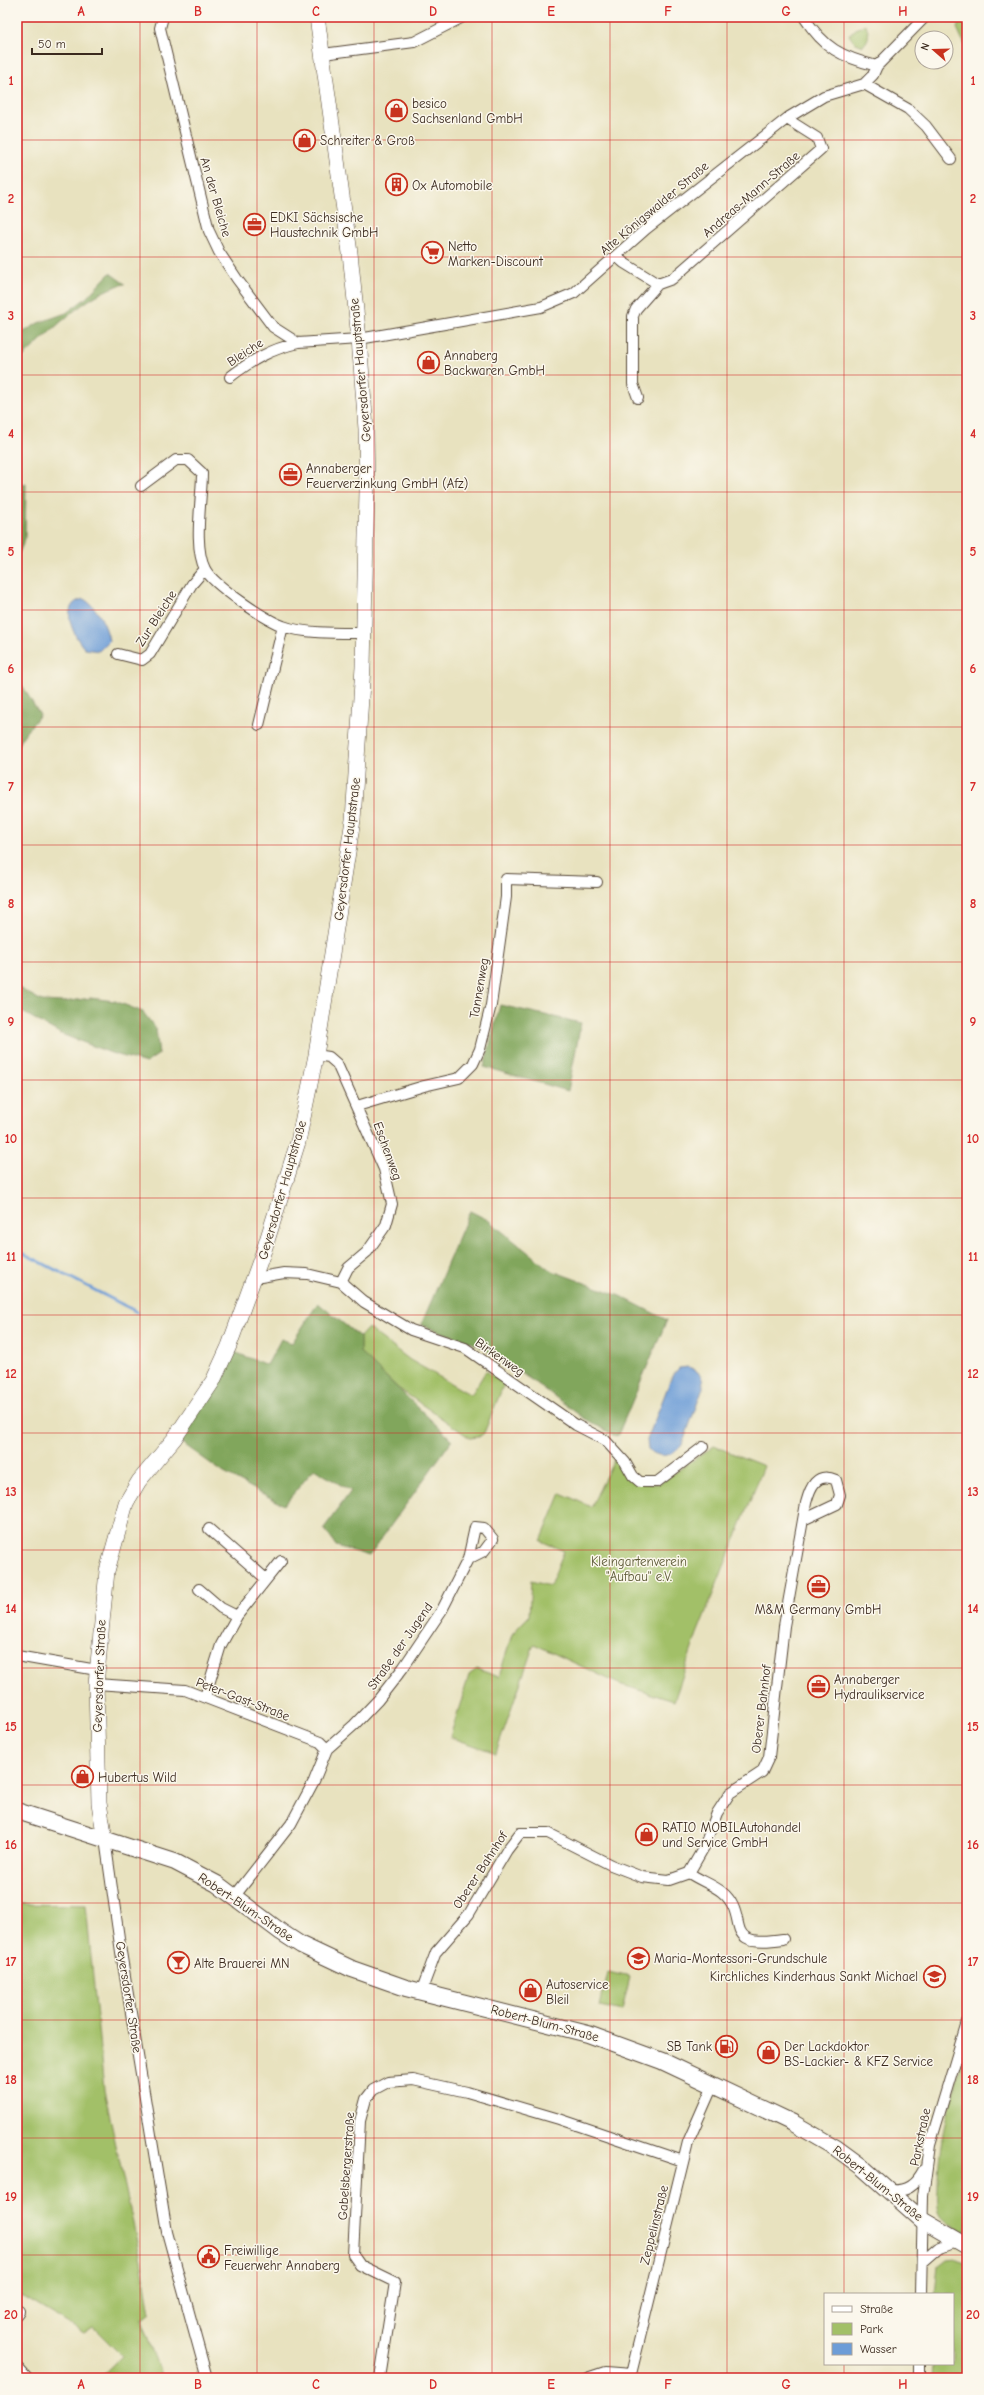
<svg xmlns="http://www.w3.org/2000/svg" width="984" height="2395" font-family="'Comic Neue',sans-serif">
<rect width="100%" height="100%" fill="#fbf7ec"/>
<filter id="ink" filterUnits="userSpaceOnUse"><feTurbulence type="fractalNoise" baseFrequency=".025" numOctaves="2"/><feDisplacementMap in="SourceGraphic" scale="8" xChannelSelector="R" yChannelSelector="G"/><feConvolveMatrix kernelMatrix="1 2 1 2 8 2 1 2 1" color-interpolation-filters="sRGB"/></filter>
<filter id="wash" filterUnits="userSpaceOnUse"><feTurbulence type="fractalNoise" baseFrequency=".012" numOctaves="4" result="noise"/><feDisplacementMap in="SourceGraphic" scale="16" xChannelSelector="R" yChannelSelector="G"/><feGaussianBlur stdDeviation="0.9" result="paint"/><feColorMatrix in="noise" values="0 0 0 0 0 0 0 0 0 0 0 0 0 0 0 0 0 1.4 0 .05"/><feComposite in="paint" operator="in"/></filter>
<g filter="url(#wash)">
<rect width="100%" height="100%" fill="#e8e2bf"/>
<!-- green -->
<path fill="#a2c067" stroke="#6e7542" d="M962,17H967V50L957,28Z
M866,25C869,35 870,38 863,46L854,42L849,35L857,28Z
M368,1328L410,1360L471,1395L486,1371L504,1384L484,1433L479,1437L470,1438L398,1388L360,1352V1337Z
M714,1446L764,1466L697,1634L674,1701L619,1684L534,1644L496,1753L450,1737L469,1675L477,1669L499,1677L512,1634L529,1616L531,1581L550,1586L564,1551L541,1541L561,1493L591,1507L614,1459L631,1479L658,1484Z
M17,1904L86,1905L104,2090L141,2260L150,2313L141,2320L162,2378H104L102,2375L122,2356L93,2327L84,2333L17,2293Z
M608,1972L630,1977L622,2011L600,2006Z
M967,2047V2232C958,2228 947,2224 941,2216C936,2208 938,2195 938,2186C938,2133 952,2097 967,2047Z
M958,2258L967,2262V2378H932L933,2364H953V2294H935L938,2266L947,2259Z"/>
<!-- forest -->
<path fill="#81a65c" stroke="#5e683d" d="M110,273L125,284C87,291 46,337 17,362V336L38,323L66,313L86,298Z
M26,483L25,539L17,558V486Z
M17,677L40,715L25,733L17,749Z
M17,987L42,1001L64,1002L90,998L115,1001L143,1012L156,1029L159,1054L146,1063L111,1053L61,1034L17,1009Z
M500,1005L581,1023L568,1091L484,1067Z
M470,1211L488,1220L550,1270L620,1296L667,1320L617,1437L582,1417L542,1387L478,1345L421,1325Z
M318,1303L360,1337V1352L452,1440L369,1556L336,1546L324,1528L351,1491L314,1469L284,1505L224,1473L178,1440L232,1351L267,1365L281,1339L292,1343Z"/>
<!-- water -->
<path fill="#6d9dd7" stroke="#54647a" d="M84,599C97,607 107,626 109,641L99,651L85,649C74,638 57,603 84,599Z
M688,1367C700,1371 703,1376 703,1388L682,1445C672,1457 659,1459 648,1449L647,1440L672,1376L679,1368Z"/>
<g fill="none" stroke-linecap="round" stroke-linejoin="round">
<!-- stream -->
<path stroke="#6d9dd7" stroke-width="3" d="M17,1250L137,1312"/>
</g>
</g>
<g filter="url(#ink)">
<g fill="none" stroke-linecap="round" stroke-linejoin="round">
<defs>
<path id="minor" d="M163,17L160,28L209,231L219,252L237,279L273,327L298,343L359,339L541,307L574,293L646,229L789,117L824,96L864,84L873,75L877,66L925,17
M804,17C824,48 841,57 877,66
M323,54L414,42L463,17
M864,84L908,109L926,126L951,159
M616,256L624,263L658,284L672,279L821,149L817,138L787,119
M230,377C252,360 271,349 298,343
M638,398L633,384V316L636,309L658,284
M141,486L176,460H188L202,473C202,499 193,546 205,569C213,585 266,620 283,626C304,634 341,633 364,633
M118,654L142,660L150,654L192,584L205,569
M259,725L283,626
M316,1055L329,1057L337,1064L384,1169L392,1204L386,1225L367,1252L348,1268L341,1282
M357,1106L424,1086L459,1078L473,1064L480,1049L491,1005L506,897V879L597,882
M255,1278L284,1273L307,1274L341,1282L364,1302L411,1330L465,1348L576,1425L605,1440L625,1462L633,1476L640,1482H657L703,1447
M209,1529L266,1579
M199,1589L221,1608L237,1616
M17,1656L97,1670
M96,1684L185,1690L320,1742L327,1749
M205,1697L221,1645L237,1616L281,1561
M105,1839L121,1952L167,2232L207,2378
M689,1873C699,1880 712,1884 722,1892C752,1917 718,1949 783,1939
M234,1897L291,1824L314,1781L327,1749L354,1725L378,1700L403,1668L442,1610L468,1559L475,1527L484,1528L493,1539L484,1551L468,1559
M421,1992L436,1952L469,1914L507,1850L520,1833H548L611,1865L642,1877L669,1880L689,1873L704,1847L717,1813L730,1793L762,1772L769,1757L784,1626L806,1503C810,1488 816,1471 836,1480L840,1495L837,1504L803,1520
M888,2190C906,2192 916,2185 924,2169
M922,2262L938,2248L956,2241
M921,2294L923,2196L930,2145L967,2022
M17,2314L19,2311
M17,2367L27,2378
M380,2378L395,2282L360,2265L353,2255L360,2121L366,2099L373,2090L388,2082L413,2080L467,2092L559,2119L683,2161
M587,2378L605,2372L631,2374L688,2142L713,2085
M920,2378V2364"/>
<path id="secondary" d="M105,1839L99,1803L96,1684L107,1571L126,1503L139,1481L174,1439L213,1381L229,1346L264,1250L298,1142L316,1055L353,820L363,667L367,491L366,429L359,339L350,253L317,17"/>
<path id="primary" d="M17,1811L175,1862L217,1884L281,1932L301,1945L352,1969L406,1988L588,2034L662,2061L793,2123L836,2148L862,2167L922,2220L967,2246"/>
</defs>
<!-- minor casing -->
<use href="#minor" stroke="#554636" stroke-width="12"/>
<!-- secondary casing -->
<use href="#secondary" stroke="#554636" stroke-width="16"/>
<!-- primary casing -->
<use href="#primary" stroke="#554636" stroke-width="18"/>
<!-- minor -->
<use href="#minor" stroke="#fff" stroke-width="10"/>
<!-- secondary -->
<use href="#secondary" stroke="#fff" stroke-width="15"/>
<!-- primary -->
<use href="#primary" stroke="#fff" stroke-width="16"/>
</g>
</g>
<!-- grid -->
<path fill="none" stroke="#d62828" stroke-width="1" stroke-opacity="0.55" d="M140,17V2378M257,17V2378M374,17V2378M492,17V2378M610,17V2378M727,17V2378M844,17V2294M17,140H967M17,257H967M17,375H967M17,492H967M17,610H967M17,727H967M17,845H967M17,962H967M17,1080H967M17,1198H967M17,1315H967M17,1433H967M17,1550H967M17,1668H967M17,1785H967M17,1903H967M17,2020H967M17,2138H967M17,2255H967M844,2364V2378"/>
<!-- icons -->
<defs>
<symbol id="shop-ring" viewBox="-11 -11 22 22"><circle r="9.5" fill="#fbf7ec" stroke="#c8321e" stroke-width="1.5"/><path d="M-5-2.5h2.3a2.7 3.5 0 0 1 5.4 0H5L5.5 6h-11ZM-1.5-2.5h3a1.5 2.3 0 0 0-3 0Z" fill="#c8321e"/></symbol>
<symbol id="building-ring" viewBox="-11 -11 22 22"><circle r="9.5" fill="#fbf7ec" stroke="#c8321e" stroke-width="1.5"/><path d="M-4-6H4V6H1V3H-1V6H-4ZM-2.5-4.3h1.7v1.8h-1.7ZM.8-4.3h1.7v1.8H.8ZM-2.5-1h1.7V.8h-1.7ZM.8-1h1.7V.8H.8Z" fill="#c8321e"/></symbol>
<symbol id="office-ring" viewBox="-11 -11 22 22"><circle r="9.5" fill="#fbf7ec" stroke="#c8321e" stroke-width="1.5"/><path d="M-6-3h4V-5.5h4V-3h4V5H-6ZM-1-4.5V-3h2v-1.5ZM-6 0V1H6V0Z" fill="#c8321e"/></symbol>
<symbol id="supermarket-ring" viewBox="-11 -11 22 22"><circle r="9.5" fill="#fbf7ec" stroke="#c8321e" stroke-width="1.5"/><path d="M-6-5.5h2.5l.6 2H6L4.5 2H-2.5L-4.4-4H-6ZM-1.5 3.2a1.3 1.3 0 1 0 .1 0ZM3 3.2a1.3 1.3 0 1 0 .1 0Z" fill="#c8321e"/></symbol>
<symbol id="school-ring" viewBox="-11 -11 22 22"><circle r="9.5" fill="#fbf7ec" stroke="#c8321e" stroke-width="1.5"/><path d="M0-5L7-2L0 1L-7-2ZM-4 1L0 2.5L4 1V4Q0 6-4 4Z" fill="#c8321e"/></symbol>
<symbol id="bar-ring" viewBox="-11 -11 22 22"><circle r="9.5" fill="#fbf7ec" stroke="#c8321e" stroke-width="1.5"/><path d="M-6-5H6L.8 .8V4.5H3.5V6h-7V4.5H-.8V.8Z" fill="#c8321e"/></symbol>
<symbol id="fuel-ring" viewBox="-11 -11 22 22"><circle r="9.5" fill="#fbf7ec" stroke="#c8321e" stroke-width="1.5"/><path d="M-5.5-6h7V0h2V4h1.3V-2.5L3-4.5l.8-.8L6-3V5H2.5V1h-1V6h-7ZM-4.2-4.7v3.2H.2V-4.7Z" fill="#c8321e"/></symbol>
<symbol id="civic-ring" viewBox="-11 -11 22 22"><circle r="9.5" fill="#fbf7ec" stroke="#c8321e" stroke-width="1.5"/><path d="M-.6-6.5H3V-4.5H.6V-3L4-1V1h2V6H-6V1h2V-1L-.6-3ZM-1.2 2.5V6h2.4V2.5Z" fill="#c8321e"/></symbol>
</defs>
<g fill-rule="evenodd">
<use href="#shop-ring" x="384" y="98" width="25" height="25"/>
<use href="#shop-ring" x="292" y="128" width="25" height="25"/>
<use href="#building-ring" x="384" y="172" width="25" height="25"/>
<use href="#office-ring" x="242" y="212" width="25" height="25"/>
<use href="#supermarket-ring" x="420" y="240" width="25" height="25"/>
<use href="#shop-ring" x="416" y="350" width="25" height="25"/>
<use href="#office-ring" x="278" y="462" width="25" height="25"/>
<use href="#office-ring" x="806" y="1574" width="25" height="25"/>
<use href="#office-ring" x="806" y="1674" width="25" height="25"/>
<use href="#shop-ring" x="70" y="1764" width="25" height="25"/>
<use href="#shop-ring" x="634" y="1822" width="25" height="25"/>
<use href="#school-ring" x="626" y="1946" width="25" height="25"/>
<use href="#bar-ring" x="166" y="1950" width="25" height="25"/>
<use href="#school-ring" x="922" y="1964" width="25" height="25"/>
<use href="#shop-ring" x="518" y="1978" width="25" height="25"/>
<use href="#fuel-ring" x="714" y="2034" width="25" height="25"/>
<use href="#shop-ring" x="756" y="2040" width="25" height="25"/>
<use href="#civic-ring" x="196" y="2244" width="25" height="25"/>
</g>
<g text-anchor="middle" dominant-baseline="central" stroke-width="3" stroke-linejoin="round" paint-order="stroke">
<!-- poi labels -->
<g font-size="13" fill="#3b2a1e" stroke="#fbf7ec" text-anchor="start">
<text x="412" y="103">besico<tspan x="412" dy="15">Sachsenland GmbH</tspan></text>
<text x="320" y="140">Schreiter &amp; Groß</text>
<text x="412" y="185">Ox Automobile</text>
<text x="270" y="217">EDKI Sächsische<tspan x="270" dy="15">Haustechnik GmbH</tspan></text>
<text x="448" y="246">Netto<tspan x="448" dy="15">Marken-Discount</tspan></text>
<text x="444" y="355">Annaberg<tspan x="444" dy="15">Backwaren GmbH</tspan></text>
<text x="306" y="468">Annaberger<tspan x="306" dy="15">Feuerverzinkung GmbH (Afz)</tspan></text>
<text x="818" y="1609" text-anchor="middle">M&amp;M Germany GmbH</text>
<text x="834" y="1679">Annaberger<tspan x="834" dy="15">Hydraulikservice</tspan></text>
<text x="98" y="1777">Hubertus Wild</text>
<text x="662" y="1827">RATIO MOBILAutohandel<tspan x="662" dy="15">und Service GmbH</tspan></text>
<text x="654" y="1958">Maria-Montessori-Grundschule</text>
<text x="194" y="1963">Alte Brauerei MN</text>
<text x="918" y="1976" text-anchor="end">Kirchliches Kinderhaus Sankt Michael</text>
<text x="546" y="1984">Autoservice<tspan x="546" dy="15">Bleil</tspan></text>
<text x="712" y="2046" text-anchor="end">SB Tank</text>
<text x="784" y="2046">Der Lackdoktor<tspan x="784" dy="15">BS-Lackier- &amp; KFZ Service</tspan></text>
<text x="224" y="2250">Freiwillige<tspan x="224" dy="15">Feuerwehr Annaberg</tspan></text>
</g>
<!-- street labels -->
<g font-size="13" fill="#3b2a1e" stroke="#fbf7ec">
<text transform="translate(751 194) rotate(-41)">Andreas-Mann-Straße</text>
<text transform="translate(216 197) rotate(74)">An der Bleiche</text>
<text transform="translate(654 208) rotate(-40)">Alte Königswalder Straße</text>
<text transform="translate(245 352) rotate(-33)">Bleiche</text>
<text transform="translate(360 370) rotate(-95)">Geyersdorfer Hauptstraße</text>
<text transform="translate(156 618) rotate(-57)">Zur Bleiche</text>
<text transform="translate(347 849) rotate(-83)">Geyersdorfer Hauptstraße</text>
<text transform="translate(479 988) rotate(-80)">Tannenweg</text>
<text transform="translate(388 1151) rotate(70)">Eschenweg</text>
<text transform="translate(282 1190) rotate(-74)">Geyersdorfer Hauptstraße</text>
<text transform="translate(500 1357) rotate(35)">Birkenweg</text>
<text transform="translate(400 1646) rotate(-55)">Straße der Jugend</text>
<text transform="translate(99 1676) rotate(-88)">Geyersdorfer Straße</text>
<text transform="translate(243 1699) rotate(21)">Peter-Gast-Straße</text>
<text transform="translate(761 1709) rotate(-83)">Oberer Bahnhof</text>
<text transform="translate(480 1870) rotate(-57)">Oberer Bahnhof</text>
<text transform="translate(246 1907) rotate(34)">Robert-Blum-Straße</text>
<text transform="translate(129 1997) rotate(81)">Geyersdorfer Straße</text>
<text transform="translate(545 2023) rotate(15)">Robert-Blum-Straße</text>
<text transform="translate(920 2137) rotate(-78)">Parkstraße</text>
<text transform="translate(346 2166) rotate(-86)">Gabelsbergerstraße</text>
<text transform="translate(878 2183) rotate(39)">Robert-Blum-Straße</text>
<text transform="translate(654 2225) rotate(-76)">Zeppelinstraße</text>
</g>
<!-- park labels -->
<g font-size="13" fill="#5a5734" stroke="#fbf7ec">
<text x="639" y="1561">Kleingartenverein<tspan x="639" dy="15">"Aufbau" e.V.</tspan></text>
</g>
</g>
<!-- margin -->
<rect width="984" height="2395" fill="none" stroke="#fbf7ec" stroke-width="44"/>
<!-- legend -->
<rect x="824" y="2293" width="130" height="72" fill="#fbf7ec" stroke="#aea59a"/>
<rect x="832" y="2306" width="20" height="6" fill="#ffffff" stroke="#aea59a"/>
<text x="860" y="2313" font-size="12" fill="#3b2a1e">Straße</text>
<rect x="832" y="2323" width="20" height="12" fill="#a2c067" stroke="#aea59a"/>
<text x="860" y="2333" font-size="12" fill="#3b2a1e">Park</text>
<rect x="832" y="2343" width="20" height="12" fill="#6d9dd7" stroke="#aea59a"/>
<text x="860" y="2353" font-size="12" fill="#3b2a1e">Wasser</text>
<!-- north arrow -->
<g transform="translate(934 50) rotate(290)"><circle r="19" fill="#fbf7ec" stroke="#aea59a"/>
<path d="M0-3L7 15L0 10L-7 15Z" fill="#c8321e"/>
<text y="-6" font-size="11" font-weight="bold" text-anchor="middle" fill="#3b2a1e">N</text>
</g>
<!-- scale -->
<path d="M32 48v6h70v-6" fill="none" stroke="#3b2a1e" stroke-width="2"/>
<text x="38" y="48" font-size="12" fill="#3b2a1e" stroke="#fbf7ec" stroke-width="3" paint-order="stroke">50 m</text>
<rect x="22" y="22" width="940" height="2351" fill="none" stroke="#d62828" stroke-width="1.5"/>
<g font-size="13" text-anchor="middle" font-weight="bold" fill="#d62828">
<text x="81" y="16">A</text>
<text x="198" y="16">B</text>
<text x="316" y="16">C</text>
<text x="433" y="16">D</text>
<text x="551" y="16">E</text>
<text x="668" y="16">F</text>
<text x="786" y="16">G</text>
<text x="903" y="16">H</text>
<text x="11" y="85">1</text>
<text x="973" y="85">1</text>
<text x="11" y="203">2</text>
<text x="973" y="203">2</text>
<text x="11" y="320">3</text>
<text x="973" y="320">3</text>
<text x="11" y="438">4</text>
<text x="973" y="438">4</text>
<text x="11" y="556">5</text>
<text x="973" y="556">5</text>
<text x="11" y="673">6</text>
<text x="973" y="673">6</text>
<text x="11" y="791">7</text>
<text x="973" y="791">7</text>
<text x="11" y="908">8</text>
<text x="973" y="908">8</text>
<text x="11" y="1026">9</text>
<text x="973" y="1026">9</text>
<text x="11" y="1143">10</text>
<text x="973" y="1143">10</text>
<text x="11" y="1261">11</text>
<text x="973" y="1261">11</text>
<text x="11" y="1378">12</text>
<text x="973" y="1378">12</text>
<text x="11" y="1496">13</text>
<text x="973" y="1496">13</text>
<text x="11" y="1613">14</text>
<text x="973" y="1613">14</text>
<text x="11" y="1731">15</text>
<text x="973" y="1731">15</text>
<text x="11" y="1849">16</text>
<text x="973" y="1849">16</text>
<text x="11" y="1966">17</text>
<text x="973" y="1966">17</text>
<text x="11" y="2084">18</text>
<text x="973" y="2084">18</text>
<text x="11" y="2201">19</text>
<text x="973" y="2201">19</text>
<text x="11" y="2319">20</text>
<text x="973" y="2319">20</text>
<text x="81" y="2389">A</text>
<text x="198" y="2389">B</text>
<text x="316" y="2389">C</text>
<text x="433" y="2389">D</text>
<text x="551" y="2389">E</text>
<text x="668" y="2389">F</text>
<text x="786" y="2389">G</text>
<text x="903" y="2389">H</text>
</g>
</svg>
